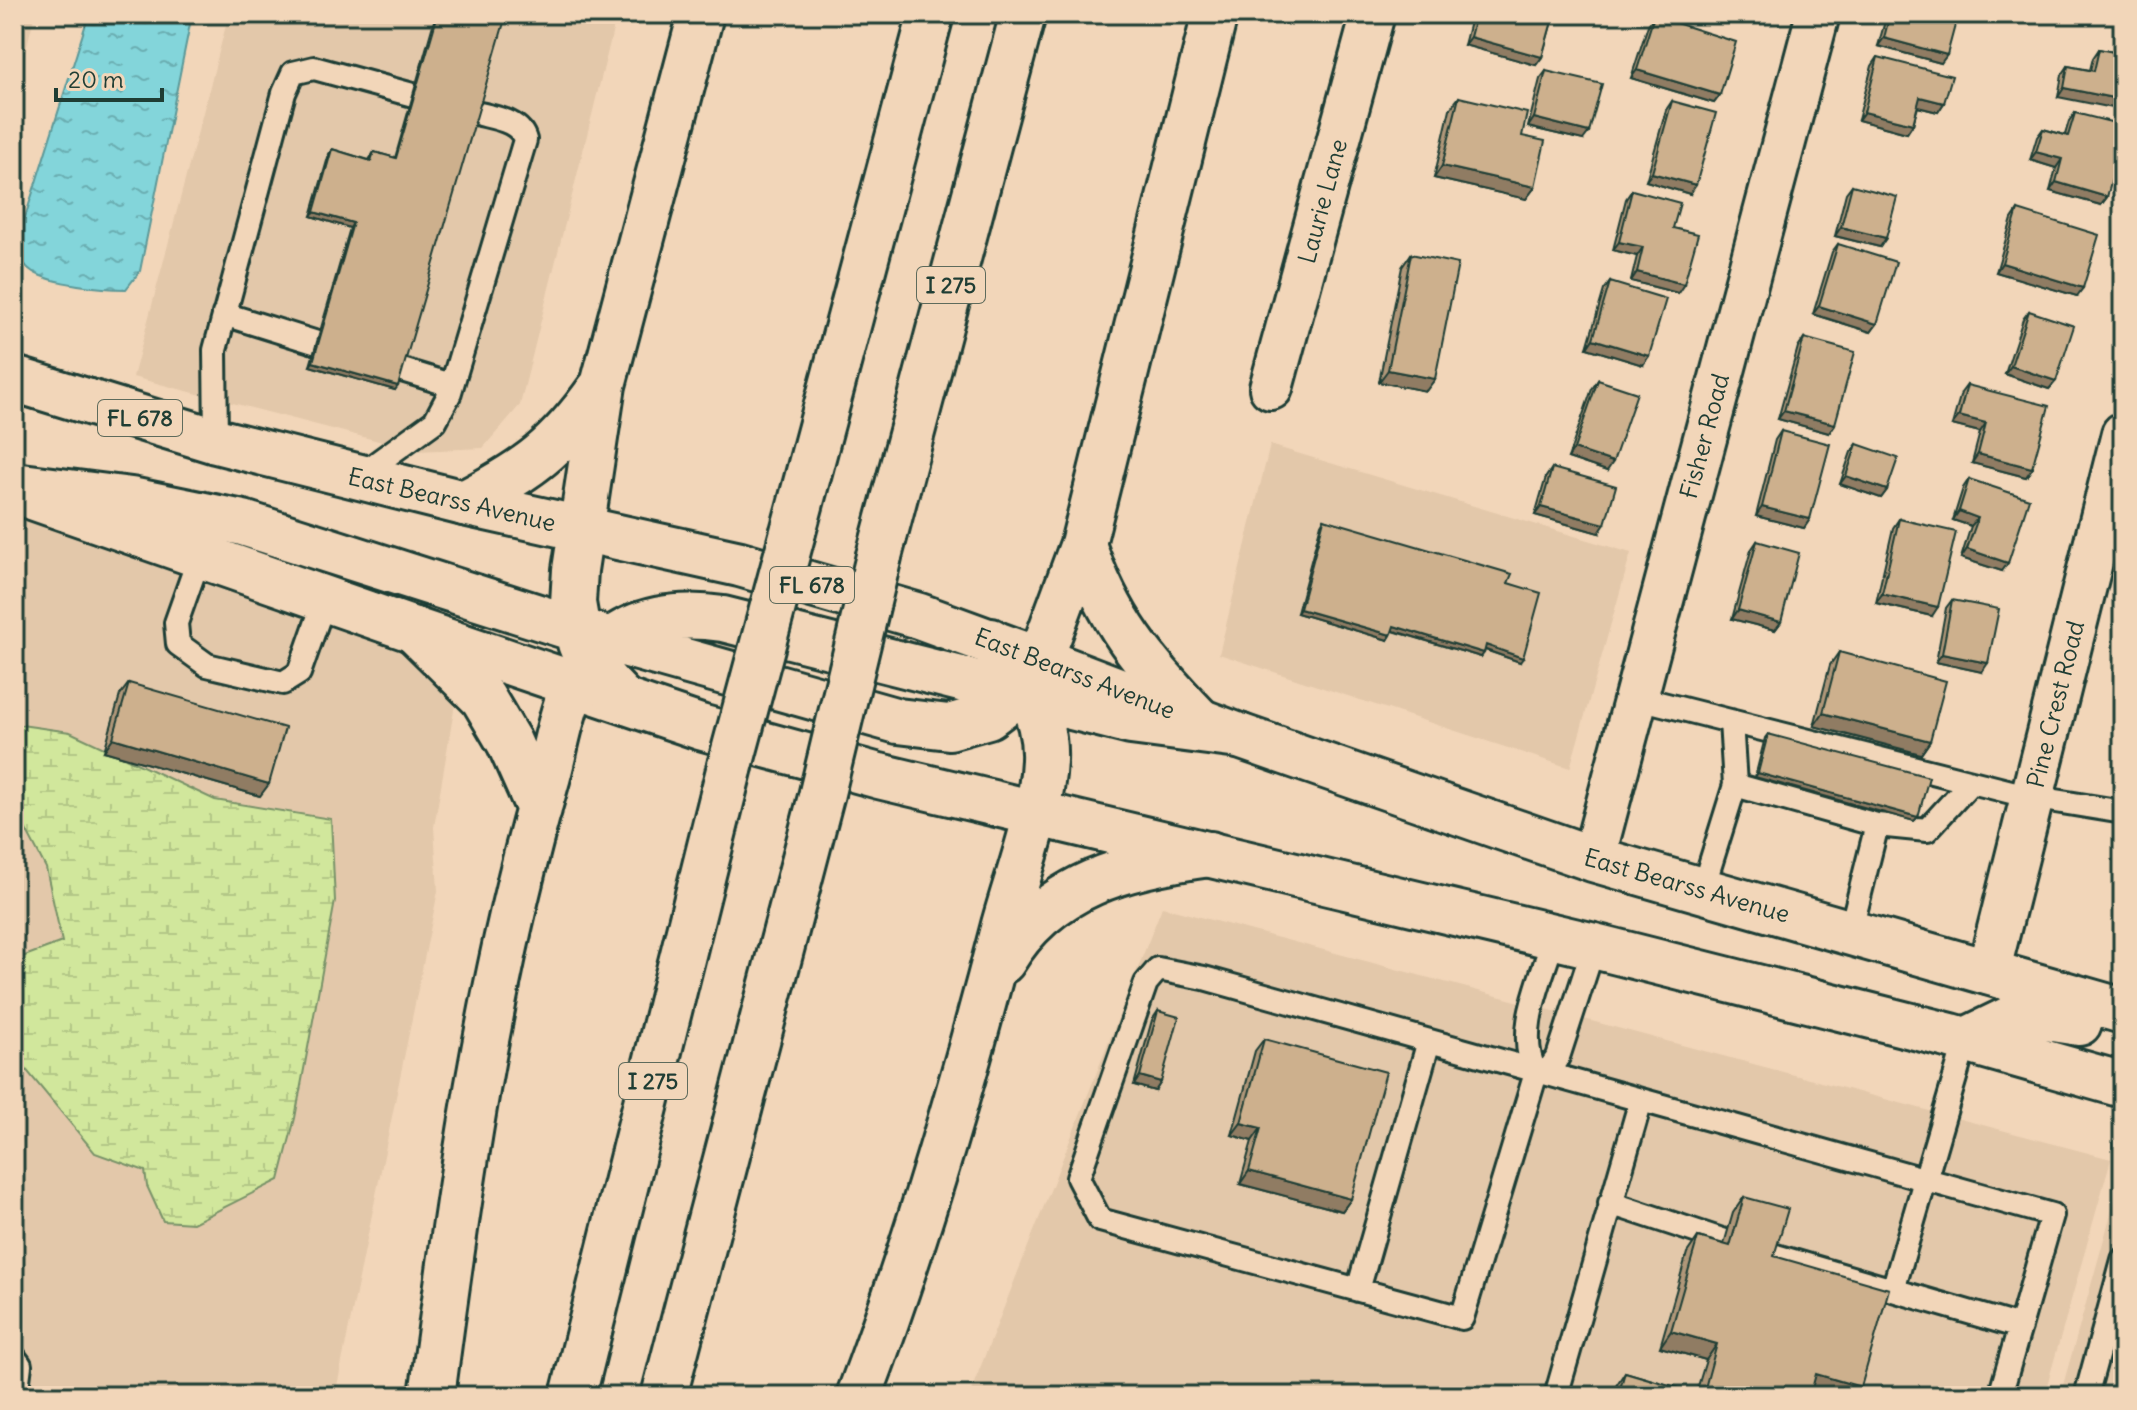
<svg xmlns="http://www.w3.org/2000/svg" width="2137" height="1410" font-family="Delius,sans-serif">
<defs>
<pattern id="wetland-marsh" width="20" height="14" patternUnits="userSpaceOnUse" patternTransform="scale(2)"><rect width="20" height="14" fill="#d1e79c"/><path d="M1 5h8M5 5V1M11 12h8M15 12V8" fill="none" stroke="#b3c787"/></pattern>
<pattern id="water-ripples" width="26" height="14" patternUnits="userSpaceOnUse" patternTransform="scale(2)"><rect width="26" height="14" fill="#83d5da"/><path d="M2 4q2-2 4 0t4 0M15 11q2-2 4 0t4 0" fill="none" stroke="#6baeb2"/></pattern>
</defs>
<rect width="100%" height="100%" fill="#f2d6b9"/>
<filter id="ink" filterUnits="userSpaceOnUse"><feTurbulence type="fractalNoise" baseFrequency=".0125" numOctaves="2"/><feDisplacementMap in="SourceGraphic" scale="16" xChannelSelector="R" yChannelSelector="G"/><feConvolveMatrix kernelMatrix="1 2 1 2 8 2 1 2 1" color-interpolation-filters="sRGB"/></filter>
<g filter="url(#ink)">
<!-- built -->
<path fill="#e3c8aa" d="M14,14H35L14,96Z
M229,14H617L520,405L483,448L417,451L133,377Z
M1270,445L1631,553L1570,768L1219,654Z
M14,512L405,648L456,698L434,827L438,891L335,1396H14V1055L94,1153L145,1171L147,1186L279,1180L295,1118L335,901L331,819L215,800L70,732L22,725L14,735Z
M14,807L46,868L62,943L14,960Z
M1162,907L2111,1159L2044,1396H969Z
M2123,1171V1396H2060Z"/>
<!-- wetland -->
<path fill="url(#wetland-marsh)" stroke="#789268" stroke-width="2" d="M21,725L70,732L215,800L331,819L335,901L295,1118L279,1180L193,1223L163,1221L147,1186L145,1171L95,1153L14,1055V960L62,942L46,868L14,807V735Z"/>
<!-- water -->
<path fill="url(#water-ripples)" stroke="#5b9898" stroke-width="2" d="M89,14H192L140,271L126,289C103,289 52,284 33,272C23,266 19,256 16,246Z"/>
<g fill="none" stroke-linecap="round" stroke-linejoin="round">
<defs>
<path id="lane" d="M224,314L343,351
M376,362L451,385
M216,441L215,350L284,93L293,73L314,68L413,95
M359,476L435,421L449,395L525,140C520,120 494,118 476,113
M200,555L176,623L178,644L207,665L283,683L299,673L325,599
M1635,697L2031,797L2123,812
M1731,721L1735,785L1877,825L1927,830L1971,782
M1702,891L1735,785
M1850,933L1877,825
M1554,937C1542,979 1514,1032 1536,1073L1462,1318L1100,1220L1078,1178L1146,983L1158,969L1204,978L1641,1100
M1536,1073L1550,1068L1558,1057L1594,946
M1610,1203L1725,1241
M1769,1254L2020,1327
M1358,1290L1429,1041
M1893,1290L1966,1040
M14,1357L20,1365L16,1396
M1556,1396L1641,1100L2052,1215L2000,1396
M2086,1396L2123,1260"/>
<path id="street" d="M1271,388L1373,14
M1593,859L1818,14
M1988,973L2123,434"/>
<path id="secondary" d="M414,630L700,727L879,776L1594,946L1951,1036L2123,1085
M1040,660L1239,736L1593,859L2123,1011
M1966,1040L2020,1014L2079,1023"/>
<path id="primary" d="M14,379L216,441L464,503L740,564L919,616L1026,655
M35,498L414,630"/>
<path id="highway" d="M14,485L131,500L243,523L610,640L898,721L949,727L988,716L1016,695L1040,660L1083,544L1215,14
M464,503C528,470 557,449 599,390
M793,532L931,14
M1083,544C1108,620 1145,664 1199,720
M879,556L1023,14
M414,630L483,698L509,742L539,809
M622,699L588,663L580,643L573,603L575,570L603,385L701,14
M1003,961C1048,884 1127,865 1210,854
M432,1396C459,1190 488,984 546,783C557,746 562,695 587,664C622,620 670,611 723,619L1131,722L1239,736
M573,1396L730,766
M664,1396L822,793
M859,1396C917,1243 963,1084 1004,925C1018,874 1042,812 1044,760C1046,715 1021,672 991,641"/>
</defs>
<!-- lane casing -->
<use href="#lane" stroke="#1f3d34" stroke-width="28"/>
<!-- street casing -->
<use href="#street" stroke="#1f3d34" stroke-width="48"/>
<!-- secondary casing -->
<use href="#secondary" stroke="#1f3d34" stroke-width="50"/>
<!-- primary casing -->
<use href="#primary" stroke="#1f3d34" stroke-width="50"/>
<!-- highway casing -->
<use href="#highway" stroke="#1f3d34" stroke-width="50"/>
<!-- lane -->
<use href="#lane" stroke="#f2d6b9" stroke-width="22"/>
<!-- street -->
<use href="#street" stroke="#f2d6b9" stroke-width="42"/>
<!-- secondary -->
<use href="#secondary" stroke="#f2d6b9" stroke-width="44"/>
<!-- primary -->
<use href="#primary" stroke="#f2d6b9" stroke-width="44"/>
<!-- highway -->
<use href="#highway" stroke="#f2d6b9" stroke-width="44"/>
<defs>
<path id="highway-bridge" d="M730,766L793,532
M822,793L879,556"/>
</defs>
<!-- highway-bridge casing -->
<use href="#highway-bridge" stroke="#1f3d34" stroke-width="50" stroke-linecap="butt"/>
<!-- highway-bridge -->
<use href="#highway-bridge" stroke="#f2d6b9" stroke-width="44"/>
</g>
<!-- wall -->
<path fill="#b09779" stroke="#1f3d34" stroke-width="2" d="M436,14H489L395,390L310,366L350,228L311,216L329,154L332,149L369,160L374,152L395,158Z
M1472,14H1554L1542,57L1536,65L1464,45Z
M1887,14H1958L1941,63L1878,46Z
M1654,16L1720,95L1714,103L1631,78L1648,25Z
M2099,49L2123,54L2058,97L2062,75L2068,66L2090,70L2093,58Z
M1878,57L1944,103L1938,112L1918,107L1913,124L1907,133L1858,120L1872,66Z
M1546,71L1583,140L1528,127L1540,79Z
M1459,97L1535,187L1526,199L1434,178L1450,109Z
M1672,101L1690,194L1646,181L1666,110Z
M2075,113L2107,197L2101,205L2050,191L2056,168L2030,160L2037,137L2043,129L2065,135L2069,121Z
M1852,185L1886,238L1880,247L1835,236L1846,193Z
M1632,190L1673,228L1678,293L1631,281L1637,256L1613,250L1626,199Z
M2018,210L2077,296L1996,272L2012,219Z
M1838,244L1877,324L1871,332L1813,314L1832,252Z
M1411,254L1435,379L1426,391L1379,382L1402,267Z
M1610,282L1643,365L1587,348L1604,290Z
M2029,311L2056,381L2049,389L2005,374L2023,319Z
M1804,338L1835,424L1829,433L1778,419L1798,347Z
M1598,380L1607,471L1568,458L1592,389Z
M1967,385L2032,468L2026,477L1972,463L1980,432L1952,425L1961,393Z
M1781,431L1810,519L1804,528L1756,516L1775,440Z
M1857,444L1887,490L1881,498L1840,484L1851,452Z
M1552,468L1599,533L1535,515L1546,477Z
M1969,479L2002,571L1961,558L1971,526L1953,520L1963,488Z
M1324,519L1508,583L1520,662L1485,650L1481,657L1393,631L1388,640L1297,613L1321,524Z
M1899,519L1932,616L1876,603L1893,528Z
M1757,541L1781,622L1775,630L1732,619L1751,550Z
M1952,600L1982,672L1936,662L1946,608Z
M1839,652L1930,741L1921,754L1814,726L1830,665Z
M129,683L260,796L104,751L120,695Z
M1768,734L1918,817L1914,821L1755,777L1765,738Z
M1158,1011L1161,1082L1155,1091L1134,1085L1152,1020Z
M1264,1039L1351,1199L1342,1211L1240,1184L1252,1141L1232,1135L1255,1051Z
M1744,1197L1774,1256L1861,1387L1854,1396H1825L1811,1392L1810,1396H1612L1614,1389L1625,1372L1696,1393L1706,1360L1660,1347L1687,1253L1698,1237L1724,1244L1733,1213Z"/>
<!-- shaded-wall -->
<path fill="#907b63" stroke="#1f3d34" stroke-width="2" d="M1470,37L1542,57L1536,65L1464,45Z
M1884,38L1947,55L1941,63L1878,46Z
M1637,70L1720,95L1714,103L1631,78Z
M2064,88L2123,100V110L2058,97Z
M1920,97L1944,103L1938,112L1914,106Z
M1864,112L1913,124L1907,133L1858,120Z
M1534,118L1589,132L1583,140L1528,127Z
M2036,152L2062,159L2056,168L2030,160Z
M1442,166L1535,187L1526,199L1434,178Z
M1652,173L1696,185L1690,194L1646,181Z
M2056,182L2107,197L2101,205L2050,191Z
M314,212L353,223L350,228L311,216Z
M1841,227L1886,238L1880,247L1835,236Z
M1619,242L1643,247L1637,256L1613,250Z
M2002,263L2083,288L2077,296L1996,272Z
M1637,272L1684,284L1678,293L1631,281Z
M1819,306L1877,324L1871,332L1813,314Z
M1593,339L1649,356L1643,365L1587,348Z
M313,362L398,386L395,390L310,366Z
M2011,366L2056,381L2049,389L2005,374Z
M1388,370L1435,379L1426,391L1379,382Z
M1784,411L1835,424L1829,433L1778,419Z
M1959,416L1986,423L1980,432L1952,425Z
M1574,449L1613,462L1607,471L1568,458Z
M1978,454L2032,468L2026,477L1972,463Z
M1846,476L1887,490L1881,498L1840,484Z
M1541,507L1605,524L1599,533L1535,515Z
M1762,507L1810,519L1804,528L1756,516Z
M1959,511L1978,518L1971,526L1953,520Z
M1967,549L2008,563L2002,571L1961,558Z
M1882,594L1938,607L1932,616L1876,603Z
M1300,609L1391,635L1388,640L1297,613Z
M1738,610L1781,622L1775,630L1732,619Z
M1394,626L1484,653L1481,657L1391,630Z
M1486,645L1523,658L1520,662L1483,649Z
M1942,654L1988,663L1982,672L1936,662Z
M1823,713L1930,741L1921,754L1814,726Z
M113,738L269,784L260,796L104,751Z
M1758,773L1918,817L1914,821L1755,777Z
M1140,1076L1161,1082L1155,1091L1134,1085Z
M1241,1123L1261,1128L1252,1141L1232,1135Z
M1249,1171L1351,1199L1342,1211L1240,1184Z
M1671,1331L1717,1344L1706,1360L1660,1347Z
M1816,1374L1861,1387L1854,1396H1825L1805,1390Z
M1705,1388L1733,1396H1699Z"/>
<!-- building -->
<path fill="#cdb08d" stroke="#1f3d34" stroke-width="2" d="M438,14H489L505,19L398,386L313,362L353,223L314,212L332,149L371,161L374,152L396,158Z
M1476,14H1554L1542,57L1470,37Z
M1890,14H1958L1947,55L1884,38Z
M1654,16L1736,42L1720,95L1637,70Z
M2099,49L2123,54V100L2064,88L2068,66L2094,71Z
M1878,57L1952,76L1944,103L1920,97L1913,124L1864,112Z
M1546,71L1602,84L1589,132L1534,118Z
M1459,97L1527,113L1522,136L1545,141L1535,187L1442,166Z
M1672,101L1716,113L1696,185L1652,173Z
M2075,113L2123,125V140L2107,197L2056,182L2062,159L2036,152L2043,129L2068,136Z
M1852,185L1897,197L1886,238L1841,227Z
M1632,190L1680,203L1673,228L1698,234L1684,284L1637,272L1643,247L1619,242Z
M2018,210L2099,235L2083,288L2002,263Z
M1838,244L1896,262L1877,324L1819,306Z
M1411,254L1458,264L1435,379L1388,370Z
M1610,282L1666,299L1649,356L1593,339Z
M2029,311L2074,326L2056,381L2011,366Z
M1804,338L1855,352L1835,424L1784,411Z
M1598,380L1637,393L1613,462L1574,449Z
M1967,385L2049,406L2032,468L1978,454L1986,423L1959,416Z
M1781,431L1830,444L1810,519L1762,507Z
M1857,444L1898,458L1887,490L1846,476Z
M1552,468L1616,486L1605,524L1541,507Z
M1969,479L2029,499L2008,563L1967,549L1978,518L1959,511Z
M1324,519L1512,574L1508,583L1541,593L1523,658L1486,645L1484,653L1394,626L1391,635L1300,609Z
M1899,519L1956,532L1938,607L1882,594Z
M1757,541L1799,553L1781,622L1738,610Z
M1952,600L1999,609L1988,663L1942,654Z
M1839,652L1946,681L1930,741L1823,713Z
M129,683L285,728L269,784L113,738Z
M1768,734L1929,777L1918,817L1758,773Z
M1158,1011L1179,1017L1161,1082L1140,1076Z
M1264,1039L1386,1072L1351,1199L1249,1171L1261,1128L1241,1123Z
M1744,1197L1788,1209L1774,1256L1889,1289L1861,1387L1816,1374L1810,1396H1733L1705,1388L1717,1344L1671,1331L1698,1237L1730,1246Z
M1625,1372L1707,1396H1618Z"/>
</g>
<g text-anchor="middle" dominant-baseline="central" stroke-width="7" stroke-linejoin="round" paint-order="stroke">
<!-- shield labels -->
<g fill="#f2d6b9" stroke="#5e6b5c" stroke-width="2">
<rect x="917" y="267" width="68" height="36" rx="6"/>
<rect x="98" y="400" width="84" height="36" rx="6"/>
<rect x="770" y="567" width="84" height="36" rx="6"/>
<rect x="619" y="1063" width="68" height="36" rx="6"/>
</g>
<g font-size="22" font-weight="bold" fill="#1f3d34">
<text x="951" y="285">I 275</text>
<text x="140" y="418">FL 678</text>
<text x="812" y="585">FL 678</text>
<text x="653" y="1081">I 275</text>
</g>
<!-- street labels -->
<g font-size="24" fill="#1f3d34" stroke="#f2d6b9">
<text transform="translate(1322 201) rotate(-75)">Laurie Lane</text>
<text transform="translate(1704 436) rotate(-75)">Fisher Road</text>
<text transform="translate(452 499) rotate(13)">East Bearss Avenue</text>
<text transform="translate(1075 673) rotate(21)">East Bearss Avenue</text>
<text transform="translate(2055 704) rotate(-76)">Pine Crest Road</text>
<text transform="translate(1687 885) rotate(16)">East Bearss Avenue</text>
</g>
</g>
<!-- margin -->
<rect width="2137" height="1410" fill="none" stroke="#f2d6b9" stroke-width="48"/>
<rect x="24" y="24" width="2089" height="1362" fill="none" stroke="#1f3d34" stroke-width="3" filter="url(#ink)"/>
<!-- scale -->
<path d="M56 88v12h106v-12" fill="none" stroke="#1f3d34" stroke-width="4"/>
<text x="68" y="88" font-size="24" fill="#1f3d34" stroke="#f2d6b9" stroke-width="6" paint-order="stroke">20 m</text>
</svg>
